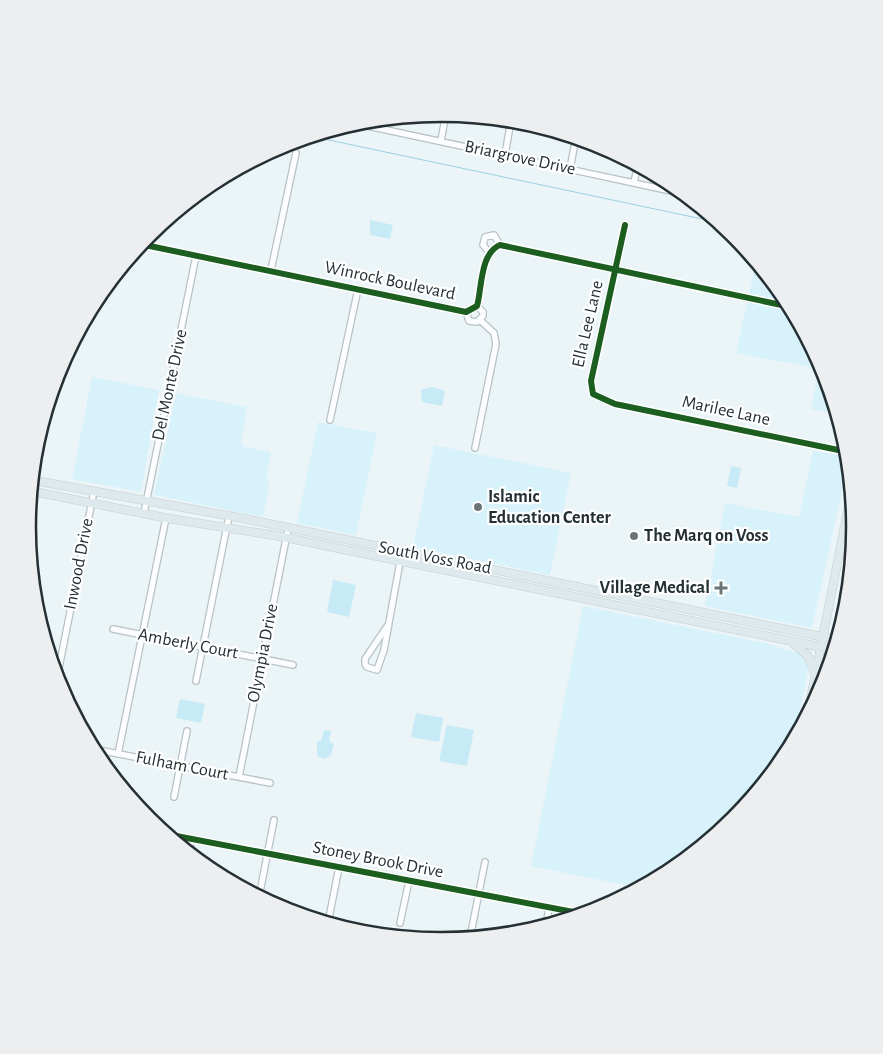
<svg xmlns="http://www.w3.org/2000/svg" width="883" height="1054" font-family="'Alegreya Sans',sans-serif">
<rect width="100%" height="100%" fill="#ebf4f7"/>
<!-- built -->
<path fill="#d8f2fb" d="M756,261L786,297L824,369L838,414L811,409L819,369L736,353Z
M92,377L159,390L141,492L72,479Z
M176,393L247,407L241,443L245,447L271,452L267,476L269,486L263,517L154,495Z
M318,422L377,433L356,535L297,523Z
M434,445L571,473L550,575L413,547Z
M813,451L849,456V460L812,628L705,606L725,503L799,517Z
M583,606L765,643L801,654L807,660L809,666L794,741L786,757L734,820L671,871L640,888L531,866Z"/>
<!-- green -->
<path fill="#c7ebf6" d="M370,220L393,225L390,239L370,235Z
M432,387L445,391L442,406L422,402L421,390Z
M731,466L741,468L737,488L727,486Z
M333,580L356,585L349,617L327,612Z
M180,699L205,704L201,723L176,718Z
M416,713L443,718L439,742L411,737Z
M447,725L474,730L467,766L439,761Z
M324,730L332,731L329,738L330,742L334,744L331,755L324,759L317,756V741H321Z"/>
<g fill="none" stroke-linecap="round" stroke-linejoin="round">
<!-- stream -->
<path stroke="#9ad1e2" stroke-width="1" d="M310,136L721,223"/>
<defs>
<path id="minor" d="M354,123L685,194
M441,141L446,113
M505,155L511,120
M570,169L576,137
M634,182L638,165
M625,225L591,381L593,394L615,404L848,452
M140,244L466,312L477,306C482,288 480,253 500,245L791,307
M489,252L483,245L485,237L494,235L500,245
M271,270L296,153
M466,312L469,321L477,322L483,316V312L477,306
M330,420L358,289
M475,448L496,344L494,333L480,320
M144,513L196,256
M388,625L365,659V664L367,667L377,670L384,650L402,551
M113,629L293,665
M57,678L94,491
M196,681L229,516
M93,749L270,783
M118,754L166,518
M239,777L288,529
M174,797L187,731
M166,834L584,914
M189,852L191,839
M259,897L274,820
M328,923L339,867
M400,923L409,881
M546,926L549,908
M470,938L485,862"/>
<path id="major" d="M32,480L241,518L838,640
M31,491L166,518L278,536L835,650
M851,507L852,527L855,529
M844,528L850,533L852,557
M794,644L808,656L814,672
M836,645L852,561
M807,717L852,489"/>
</defs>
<!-- minor casing -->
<use href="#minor" stroke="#b8c2c5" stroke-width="8"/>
<!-- major casing -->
<use href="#major" stroke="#c8cecf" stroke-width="9"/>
<!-- minor -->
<use href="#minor" stroke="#fcfdfe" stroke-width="5.5"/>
<!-- major -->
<use href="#major" stroke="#dde9ec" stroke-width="8"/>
<defs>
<path id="cycleway" d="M625,225L591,381L593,394L615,404L848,452
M140,244L466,312L477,306C482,288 480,253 500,245L791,307
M166,834L584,914"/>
</defs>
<!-- cycleway casing -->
<use href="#cycleway" stroke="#fff" stroke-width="9"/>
<!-- cycleway -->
<use href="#cycleway" stroke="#1b5e20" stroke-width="6"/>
</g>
<!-- markers -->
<g fill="#6a7578" stroke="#fff" stroke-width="2">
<circle cx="478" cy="507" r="5"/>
<circle cx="634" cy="536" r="5"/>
<path d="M718.5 580.5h5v5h5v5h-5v5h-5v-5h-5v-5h5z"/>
</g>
<g text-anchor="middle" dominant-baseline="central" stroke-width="4.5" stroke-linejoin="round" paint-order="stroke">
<!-- street labels -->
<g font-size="18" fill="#243034" stroke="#fff">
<text transform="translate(520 158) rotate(12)">Briargrove Drive</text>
<text transform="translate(390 281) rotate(12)">Winrock Boulevard</text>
<text transform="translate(588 324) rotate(-77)">Ella Lee Lane</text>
<text transform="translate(170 385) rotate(-78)">Del Monte Drive</text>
<text transform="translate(726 411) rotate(12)">Marilee Lane</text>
<text transform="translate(435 558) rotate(11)">South Voss Road</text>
<text transform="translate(79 564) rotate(-79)">Inwood Drive</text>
<text transform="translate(188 644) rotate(11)">Amberly Court</text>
<text transform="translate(263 653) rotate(-79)">Olympia Drive</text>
<text transform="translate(182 766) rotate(11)">Fulham Court</text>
<text transform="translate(378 860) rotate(11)">Stoney Brook Drive</text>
</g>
<!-- poi labels -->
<g font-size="18" font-weight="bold" fill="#243034" stroke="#fff" text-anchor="start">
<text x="488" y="497">Islamic<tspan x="488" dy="21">Education Center</tspan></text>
<text x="644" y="536">The Marq on Voss</text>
<text x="710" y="588" text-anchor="end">Village Medical</text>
</g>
</g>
<!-- crop -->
<path d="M0 0H883V1054H0ZM36 527a405 405 0 1 1 810 0a405 405 0 1 1-810 0Z" fill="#edeeef" fill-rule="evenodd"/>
<path fill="none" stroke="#243034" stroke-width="2.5" d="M36 527a405 405 0 1 1 810 0a405 405 0 1 1-810 0Z"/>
</svg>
